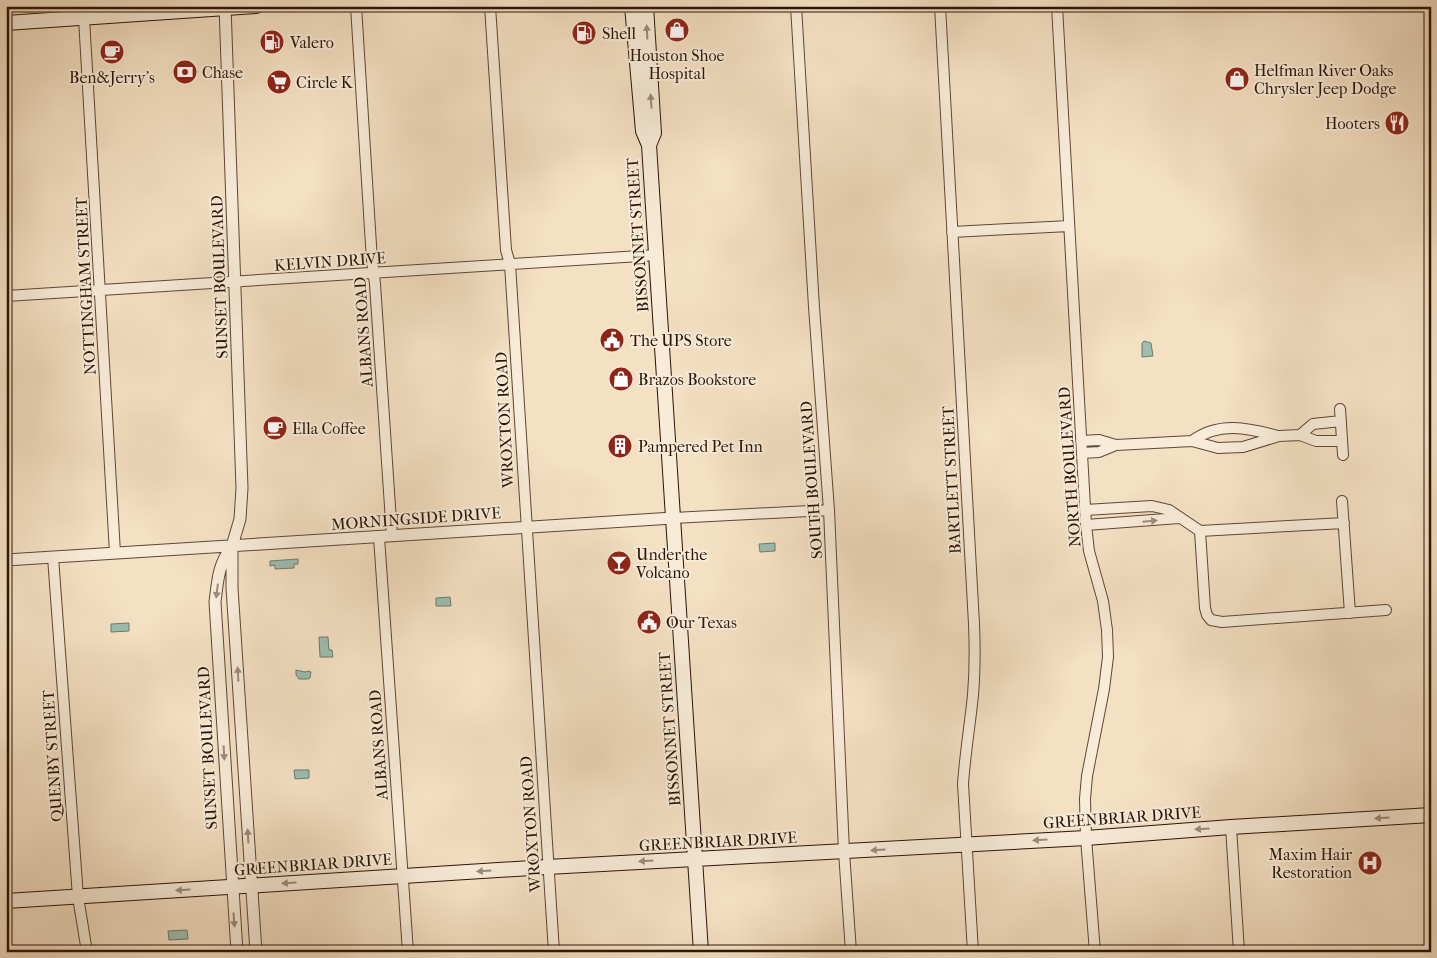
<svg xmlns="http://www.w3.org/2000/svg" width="1437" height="958" font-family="'IM FELL French Canon',serif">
	<rect width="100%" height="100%" fill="#f4e0c3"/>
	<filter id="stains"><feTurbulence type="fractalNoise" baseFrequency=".004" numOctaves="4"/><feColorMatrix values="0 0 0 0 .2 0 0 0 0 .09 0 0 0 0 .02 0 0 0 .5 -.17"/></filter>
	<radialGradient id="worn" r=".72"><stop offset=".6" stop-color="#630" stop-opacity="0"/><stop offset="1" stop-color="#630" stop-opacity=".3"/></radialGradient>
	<path fill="#9cbdb1" stroke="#6f796d" d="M 1144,341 L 1151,343 L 1153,356 L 1142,357 L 1142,343 Z
		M 775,543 L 775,551 L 760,552 L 759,544 Z
		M 298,559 L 298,564 L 294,564 L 294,568 L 275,569 L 275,565 L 270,566 L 270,561 Z
		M 450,597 L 451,606 L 436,606 L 436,598 Z
		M 129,623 L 129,631 L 111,632 L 111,624 Z
		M 319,637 L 328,637 L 329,650 L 332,650 L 333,657 L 320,657 Z
		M 296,670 L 305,672 L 309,671 L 311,672 L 310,678 L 308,679 L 299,679 L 296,675 Z
		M 294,770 L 309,770 L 309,778 L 295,779 Z
		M 187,930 L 188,939 L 169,940 L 168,931 Z"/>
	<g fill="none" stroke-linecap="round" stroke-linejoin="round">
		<defs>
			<path id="minor" d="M 97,6 L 97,17
				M 356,6 L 372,261 L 375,284 L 392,536
				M 490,6 L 506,250 L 510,264 L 554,952
				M 796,6 L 814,307 L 829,510 L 844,852 L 851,952
				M 940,6 L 974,624 C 975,648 975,671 973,695 C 970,725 965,754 963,784 L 973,952
				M 1057,6 L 1086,525 L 1089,551 L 1103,601 L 1107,630 L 1108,657 L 1104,689 L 1087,776 L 1085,799 L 1086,838 L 1095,952
				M 84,18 L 115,553
				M 952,232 L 1069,226
				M 6,296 L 656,255
				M 1340,409 L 1343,455
				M 1300,435 L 1313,424 L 1341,421
				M 1081,441 L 1099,440 L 1116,445 L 1192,441 L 1218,448 L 1243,447 L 1279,436 L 1300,435 L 1316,441 L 1342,441
				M 1192,441 C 1219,421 1248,428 1278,436
				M 1082,453 L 1099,452 L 1116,445
				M 1342,501 L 1350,613
				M 1085,510 L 1152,506 L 1169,510 L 1200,531 L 1344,523
				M 673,518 L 829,510
				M 1086,525 L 1179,518
				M 1200,531 L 1205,608 L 1207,615 L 1211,620 L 1222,622 L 1386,610
				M 379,537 L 408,952
				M 53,557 L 78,897 L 87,952
				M 1231,827 L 1239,952"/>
			<path id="tertiary" d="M 225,6 L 242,488 L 240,519 L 232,546 L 232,588 L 256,952
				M 232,546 C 218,566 218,578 215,602 L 237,952
				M 6,560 L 673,518"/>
			<path id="secondary" d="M 632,6 L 643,131 L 649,145 L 701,952
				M 646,6 L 654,133 L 649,145
				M 6,23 L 256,6
				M 6,901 L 547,867 L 1086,838 L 1231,827 L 1431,815"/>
		</defs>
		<use href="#minor" stroke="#5d4736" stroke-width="12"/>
		<use href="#tertiary" stroke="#5d4736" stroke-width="13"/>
		<use href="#secondary" stroke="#2b1407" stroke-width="16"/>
		<use href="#minor" stroke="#f8ebd8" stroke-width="10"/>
		<use href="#tertiary" stroke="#f8ebd8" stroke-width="11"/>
		<use href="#secondary" stroke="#f8ebd8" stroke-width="14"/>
	</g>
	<defs><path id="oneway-solid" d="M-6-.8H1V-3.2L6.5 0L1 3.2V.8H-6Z" transform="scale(1.25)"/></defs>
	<g fill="#9c8a7a">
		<use href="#oneway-solid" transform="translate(647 32) rotate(-93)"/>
		<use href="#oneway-solid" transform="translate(651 101) rotate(-94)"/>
		<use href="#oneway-solid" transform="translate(1150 521) rotate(-5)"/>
		<use href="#oneway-solid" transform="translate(217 591) rotate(97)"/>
		<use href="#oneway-solid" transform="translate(238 674) rotate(-93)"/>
		<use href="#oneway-solid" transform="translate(224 753) rotate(87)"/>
		<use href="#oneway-solid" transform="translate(1382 818) rotate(177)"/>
		<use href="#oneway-solid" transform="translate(1202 829) rotate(176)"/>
		<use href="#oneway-solid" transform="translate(248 836) rotate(-93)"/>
		<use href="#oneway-solid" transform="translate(1040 840) rotate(177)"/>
		<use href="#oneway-solid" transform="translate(878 850) rotate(176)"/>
		<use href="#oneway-solid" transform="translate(646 861) rotate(177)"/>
		<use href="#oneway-solid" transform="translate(484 871) rotate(176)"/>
		<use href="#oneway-solid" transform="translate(289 883) rotate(177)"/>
		<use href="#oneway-solid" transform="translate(183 890) rotate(177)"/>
		<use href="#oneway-solid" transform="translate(234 920) rotate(86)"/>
	</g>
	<defs>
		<symbol id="shop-disc" viewBox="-11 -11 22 22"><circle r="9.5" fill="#8f2418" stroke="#f8ebd8"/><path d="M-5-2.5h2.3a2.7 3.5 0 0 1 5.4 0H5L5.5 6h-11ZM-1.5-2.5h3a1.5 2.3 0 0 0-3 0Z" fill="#fff"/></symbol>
		<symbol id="fuel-disc" viewBox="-11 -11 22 22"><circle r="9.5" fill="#8f2418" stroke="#f8ebd8"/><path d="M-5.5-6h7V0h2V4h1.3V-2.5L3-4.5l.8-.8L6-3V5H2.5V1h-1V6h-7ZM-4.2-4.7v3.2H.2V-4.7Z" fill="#fff"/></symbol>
		<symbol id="cafe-disc" viewBox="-11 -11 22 22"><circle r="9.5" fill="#8f2418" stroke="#f8ebd8"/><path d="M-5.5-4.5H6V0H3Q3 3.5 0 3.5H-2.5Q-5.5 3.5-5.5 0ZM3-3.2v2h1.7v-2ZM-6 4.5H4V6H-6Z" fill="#fff"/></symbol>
		<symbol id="bank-disc" viewBox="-11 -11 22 22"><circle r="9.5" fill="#8f2418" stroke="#f8ebd8"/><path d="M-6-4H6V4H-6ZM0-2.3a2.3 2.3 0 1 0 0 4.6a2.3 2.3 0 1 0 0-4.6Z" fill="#fff"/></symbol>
		<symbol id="supermarket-disc" viewBox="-11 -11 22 22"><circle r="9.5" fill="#8f2418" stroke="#f8ebd8"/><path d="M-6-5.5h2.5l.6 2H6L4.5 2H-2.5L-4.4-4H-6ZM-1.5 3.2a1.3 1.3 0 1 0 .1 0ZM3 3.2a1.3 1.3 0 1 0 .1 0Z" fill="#fff"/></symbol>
		<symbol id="restaurant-disc" viewBox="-11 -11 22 22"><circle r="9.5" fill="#8f2418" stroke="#f8ebd8"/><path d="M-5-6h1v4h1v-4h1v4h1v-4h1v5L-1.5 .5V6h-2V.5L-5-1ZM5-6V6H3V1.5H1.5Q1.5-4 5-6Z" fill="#fff"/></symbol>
		<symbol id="civic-disc" viewBox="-11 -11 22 22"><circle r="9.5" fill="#8f2418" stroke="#f8ebd8"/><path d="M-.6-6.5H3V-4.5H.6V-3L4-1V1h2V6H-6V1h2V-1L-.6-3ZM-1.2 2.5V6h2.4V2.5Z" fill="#fff"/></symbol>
		<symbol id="building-disc" viewBox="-11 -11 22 22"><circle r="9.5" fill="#8f2418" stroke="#f8ebd8"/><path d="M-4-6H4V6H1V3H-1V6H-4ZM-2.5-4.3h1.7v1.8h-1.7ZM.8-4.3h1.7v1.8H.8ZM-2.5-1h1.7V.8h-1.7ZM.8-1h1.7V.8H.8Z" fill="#fff"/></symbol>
		<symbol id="bar-disc" viewBox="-11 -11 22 22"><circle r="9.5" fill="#8f2418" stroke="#f8ebd8"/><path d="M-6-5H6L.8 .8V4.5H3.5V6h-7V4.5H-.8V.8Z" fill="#fff"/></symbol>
		<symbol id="hospital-disc" viewBox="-11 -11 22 22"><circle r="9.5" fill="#8f2418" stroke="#f8ebd8"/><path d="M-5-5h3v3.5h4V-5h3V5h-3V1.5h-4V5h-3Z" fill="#fff"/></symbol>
	</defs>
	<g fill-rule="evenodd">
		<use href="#shop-disc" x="663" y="16" width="28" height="28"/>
		<use href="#fuel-disc" x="570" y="19" width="28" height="28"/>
		<use href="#fuel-disc" x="258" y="28" width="28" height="28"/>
		<use href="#cafe-disc" x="98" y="38" width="28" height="28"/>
		<use href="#bank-disc" x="171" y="58" width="28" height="28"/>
		<use href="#shop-disc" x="1223" y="65" width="28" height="28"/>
		<use href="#supermarket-disc" x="265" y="68" width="28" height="28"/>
		<use href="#restaurant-disc" x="1383" y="109" width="28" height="28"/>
		<use href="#civic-disc" x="598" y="326" width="28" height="28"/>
		<use href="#shop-disc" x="607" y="365" width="28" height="28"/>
		<use href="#cafe-disc" x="261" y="414" width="28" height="28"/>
		<use href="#building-disc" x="606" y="432" width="28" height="28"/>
		<use href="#bar-disc" x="605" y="549" width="28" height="28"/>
		<use href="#civic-disc" x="635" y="608" width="28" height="28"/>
		<use href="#hospital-disc" x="1356" y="849" width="28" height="28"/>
	</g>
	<g text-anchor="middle" stroke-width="4" stroke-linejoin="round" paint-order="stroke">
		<g font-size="16" fill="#2b1407" stroke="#f8ebd8" text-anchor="start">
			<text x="602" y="39">Shell</text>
			<text x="290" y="48">Valero</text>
			<text x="677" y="61" text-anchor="middle">Houston Shoe<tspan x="677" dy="18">Hospital</tspan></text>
			<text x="1254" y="76">Helfman River Oaks<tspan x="1254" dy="18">Chrysler Jeep Dodge</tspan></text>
			<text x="202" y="78">Chase</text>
			<text x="112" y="83" text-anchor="middle">Ben&amp;Jerry’s</text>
			<text x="296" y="88">Circle K</text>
			<text x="1380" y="129" text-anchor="end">Hooters</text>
			<text x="630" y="346">The UPS Store</text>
			<text x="638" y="385">Brazos Bookstore</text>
			<text x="292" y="434">Ella Coffee</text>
			<text x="638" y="452">Pampered Pet Inn</text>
			<text x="636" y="560">Under the<tspan x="636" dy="18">Volcano</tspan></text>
			<text x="666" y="628">Our Texas</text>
			<text x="1352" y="860" text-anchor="end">Maxim Hair<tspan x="1352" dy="18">Restoration</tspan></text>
		</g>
		<g font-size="16" fill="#2b1407" stroke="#f8ebd8">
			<text transform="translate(637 235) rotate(-94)" y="6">BISSONNET STREET</text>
			<text transform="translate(330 261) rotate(-4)" y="6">KELVIN DRIVE</text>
			<text transform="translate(219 277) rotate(-92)" y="6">SUNSET BOULEVARD</text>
			<text transform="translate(85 286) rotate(-93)" y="6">NOTTINGHAM STREET</text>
			<text transform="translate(363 332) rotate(-94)" y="6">ALBANS ROAD</text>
			<text transform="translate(504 420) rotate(-93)" y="6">WROXTON ROAD</text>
			<text transform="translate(1069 467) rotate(-94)" y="6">NORTH BOULEVARD</text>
			<text transform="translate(811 480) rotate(-94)" y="6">SOUTH BOULEVARD</text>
			<text transform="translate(951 480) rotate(-93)" y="6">BARTLETT STREET</text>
			<text transform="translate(416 518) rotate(-4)" y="6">MORNINGSIDE DRIVE</text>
			<text transform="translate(669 729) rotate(-94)" y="6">BISSONNET STREET</text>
			<text transform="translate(378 745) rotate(-94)" y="6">ALBANS ROAD</text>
			<text transform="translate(207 748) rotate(-93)" y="6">SUNSET BOULEVARD</text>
			<text transform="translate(52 756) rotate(-94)" y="6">QUENBY STREET</text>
			<text transform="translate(1122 817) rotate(-4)" y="6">GREENBRIAR DRIVE</text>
			<text transform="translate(530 824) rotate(-94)" y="6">WROXTON ROAD</text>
			<text transform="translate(718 841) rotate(-3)" y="6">GREENBRIAR DRIVE</text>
			<text transform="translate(313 864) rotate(-4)" y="6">GREENBRIAR DRIVE</text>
		</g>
	</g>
	<rect width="1437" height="958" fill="none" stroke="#f4e0c3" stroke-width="25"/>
	<rect x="8" y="8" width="1422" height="943" fill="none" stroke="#2b1407" stroke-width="2.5"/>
	<rect x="12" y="12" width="1412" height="933" fill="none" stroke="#2b1407"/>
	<rect width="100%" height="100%" filter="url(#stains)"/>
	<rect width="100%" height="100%" fill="url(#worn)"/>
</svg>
